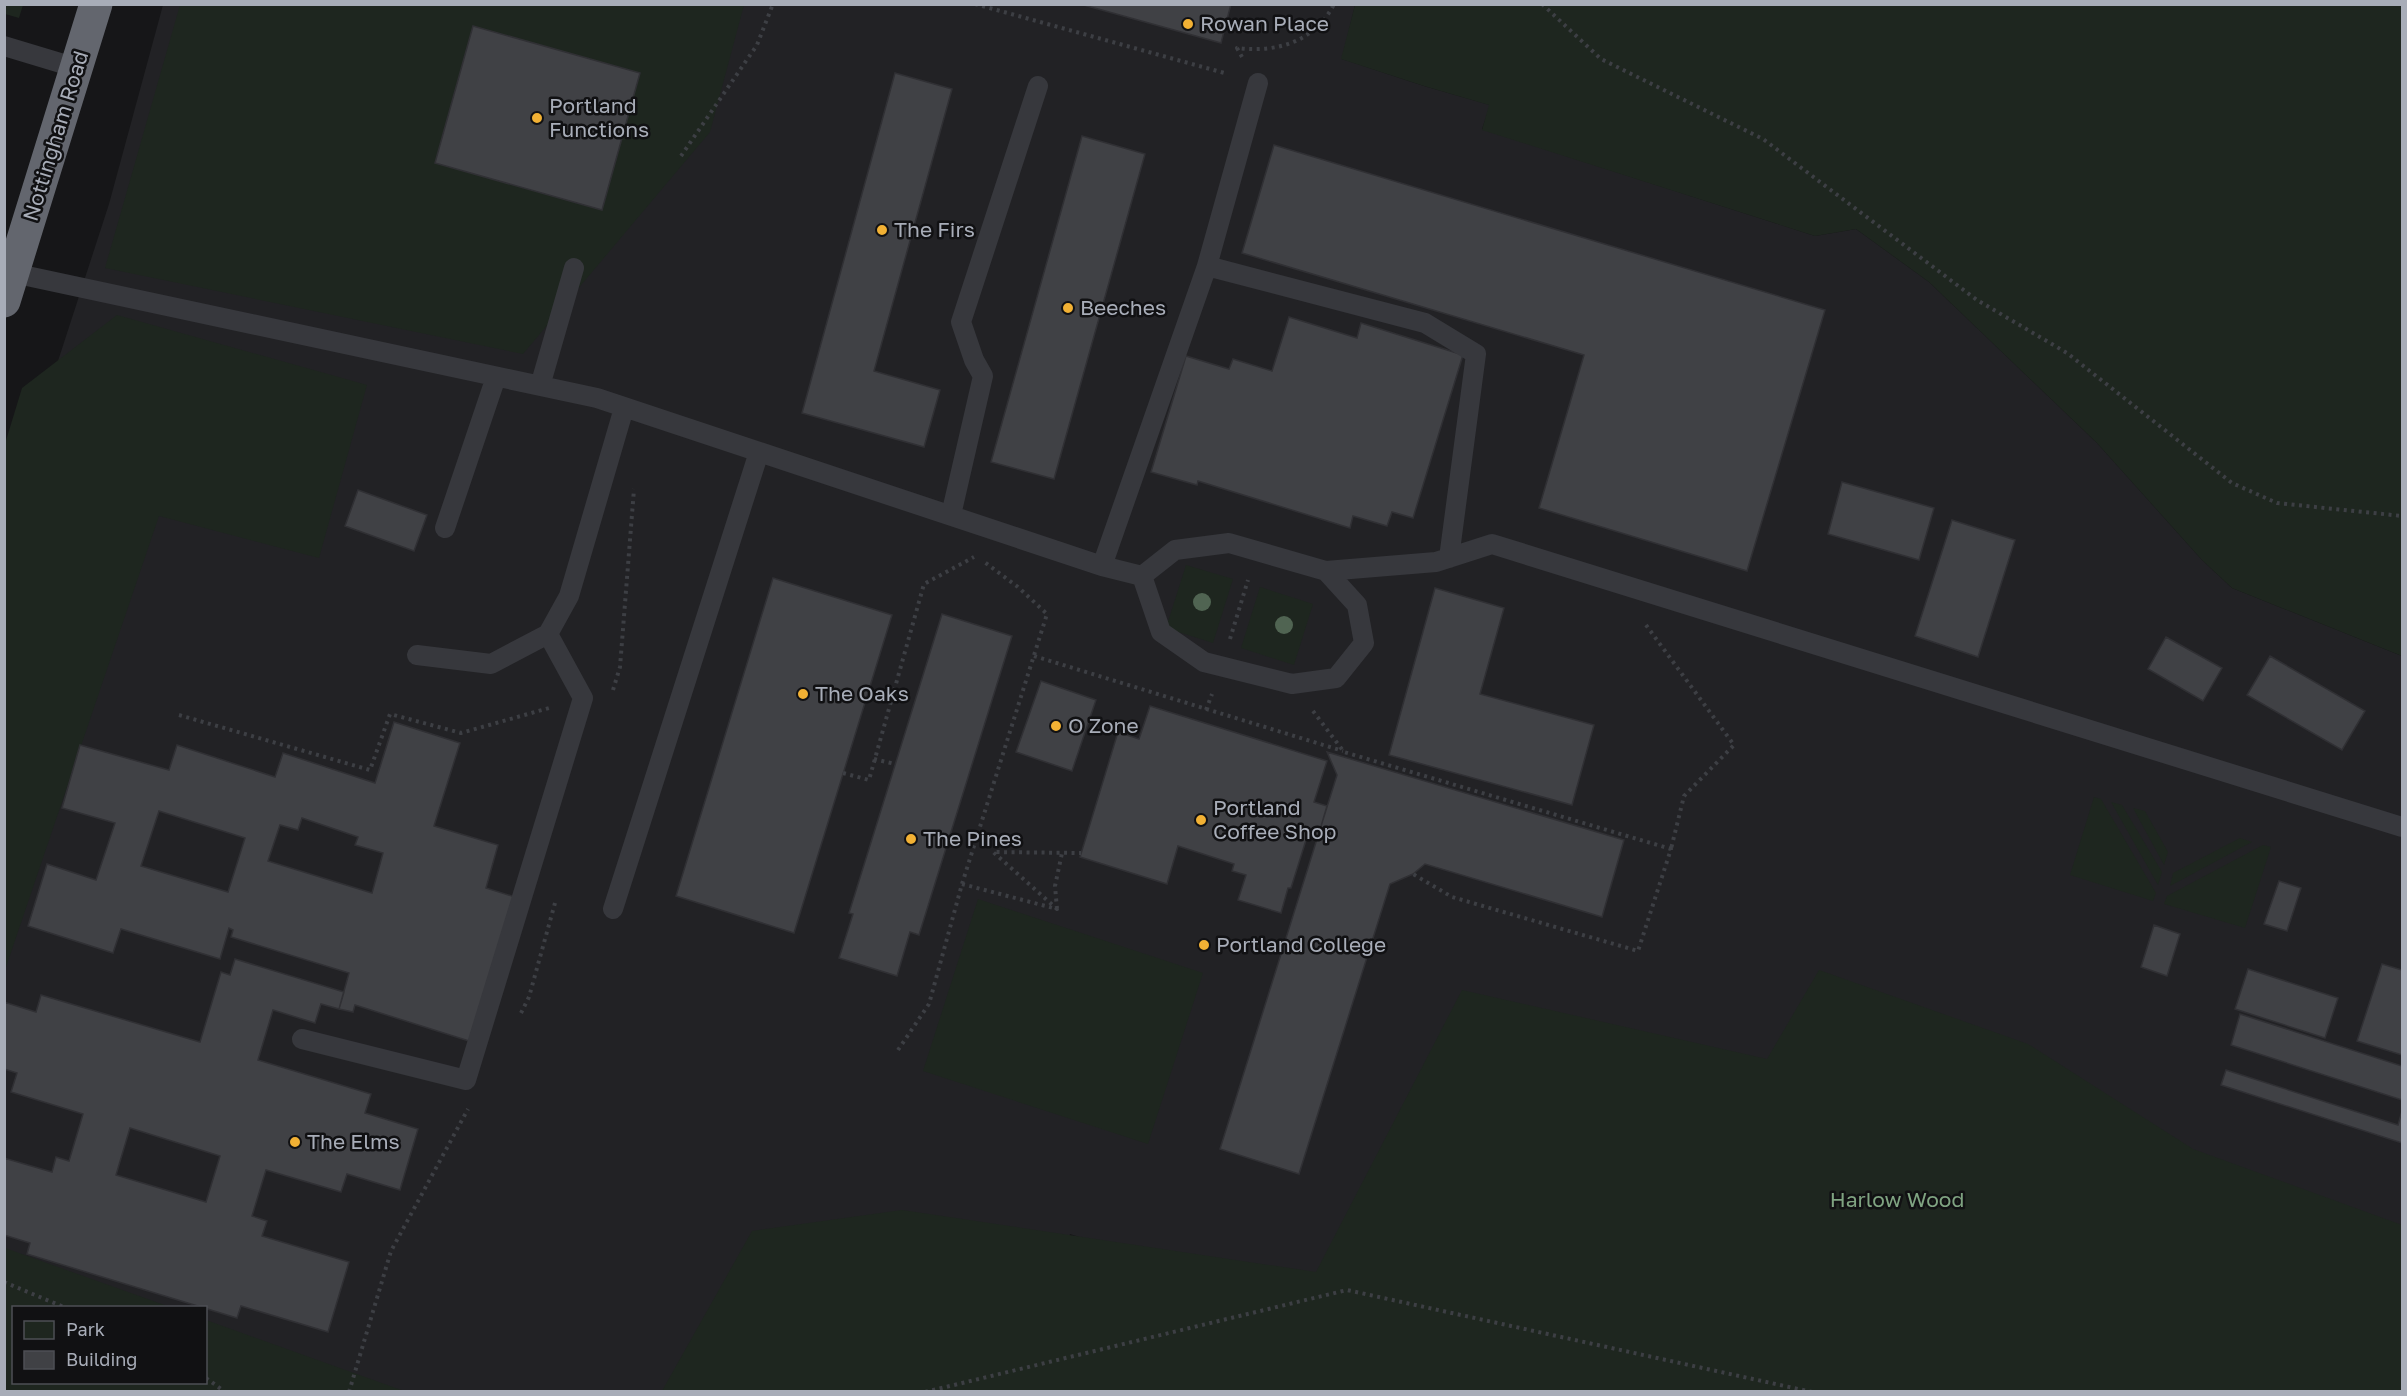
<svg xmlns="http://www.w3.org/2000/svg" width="2407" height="1396" font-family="'Golos Text',sans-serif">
	<rect width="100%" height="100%" fill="#161618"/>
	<path fill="#222225" d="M 163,5 L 1355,5 L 1342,59 L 1424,86 L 1490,105 L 1482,129 L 1815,236 L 1856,229 L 1929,282 L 2097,443 L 2202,560 L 2232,588 L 2402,656 L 2402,1391 L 1560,1391 L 1070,1234 L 1051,1296 L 1046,1391 L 114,1392 L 206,1382 L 206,1308 L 14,1308 L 5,1340 L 5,524 L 109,204 Z"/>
	<path fill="#1e261f" d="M 4,5 L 23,5 L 19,18 L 5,14 Z
		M 180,5 L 744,5 L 710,132 L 523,354 L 105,268 Z
		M 1355,5 L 2402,5 L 2402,656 L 2232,588 L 2202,560 L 2097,443 L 1929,282 L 1856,229 L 1815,236 L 1482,130 L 1489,105 L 1424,86 L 1341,59 Z
		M 117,315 L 367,385 L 319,558 L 159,516 L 5,970 L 4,447 L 22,388 Z
		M 1186,565 L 1233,579 L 1213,643 L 1166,628 Z
		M 1260,587 L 1313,604 L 1294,665 L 1241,648 Z
		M 2094,797 L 2101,799 L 2156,893 L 2153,901 L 2070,875 Z
		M 2111,802 L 2122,805 L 2162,872 L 2158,885 Z
		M 2133,808 L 2145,811 L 2168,852 L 2164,865 Z
		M 2240,838 L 2252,842 L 2170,886 L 2173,873 Z
		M 2263,845 L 2271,847 L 2245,928 L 2164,904 L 2167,896 Z
		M 978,899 L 1203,973 L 1148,1144 L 923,1071 Z
		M 1819,970 L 2028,1044 L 2193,1149 L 2402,1225 L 2402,1391 L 662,1391 L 752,1231 L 902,1210 L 1316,1272 L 1462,990 L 1767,1059 Z
		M 5,1248 L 170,1307 L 14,1308 L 14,1382 L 206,1382 L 206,1320 L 404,1391 L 5,1391 Z"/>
	<path fill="#404145" stroke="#303034" stroke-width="1.5" fill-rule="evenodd" d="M 1080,4 L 1231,4 L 1221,43 Z
		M 473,26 L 640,73 L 602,210 L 435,163 Z
		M 895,73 L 952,89 L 874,371 L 940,390 L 924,447 L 802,413 Z
		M 1082,136 L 1145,154 L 1054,479 L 991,462 Z
		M 1274,145 L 1825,310 L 1747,571 L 1539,508 L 1584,355 L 1242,253 Z
		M 1289,317 L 1357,338 L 1361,323 L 1463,355 L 1413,518 L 1392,512 L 1387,526 L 1353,516 L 1350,528 L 1198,481 L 1197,485 L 1151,472 L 1186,356 L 1229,369 L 1233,359 L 1272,371 Z
		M 1842,482 L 1934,508 L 1919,560 L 1828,534 Z
		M 358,490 L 427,515 L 414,551 L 345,526 Z
		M 1952,520 L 2015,540 L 1978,657 L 1915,636 Z
		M 773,578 L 892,615 L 794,933 L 676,896 Z
		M 1435,588 L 1504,608 L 1480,694 L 1594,725 L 1572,805 L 1389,755 Z
		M 942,614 L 1012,636 L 919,935 L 910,932 L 897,976 L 839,958 L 853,914 L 849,913 Z
		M 2166,637 L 2222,668 L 2203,701 L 2148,669 Z
		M 2270,656 L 2365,711 L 2342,750 L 2247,695 Z
		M 1041,681 L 1096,700 L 1072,771 L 1016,752 Z
		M 1150,706 L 1327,761 L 1314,802 L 1327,806 L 1317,840 L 1307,837 L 1291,888 L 1288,888 L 1281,913 L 1238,900 L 1246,875 L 1232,871 L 1234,864 L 1178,846 L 1167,884 L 1080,857 L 1118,732 L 1139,739 Z
		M 394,722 L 460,743 L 434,826 L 498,845 L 486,888 L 515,897 L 469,1041 L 355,1005 L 353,1012 L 339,1009 L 349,973 L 231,937 L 233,930 L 229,928 L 220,959 L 121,929 L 113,953 L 28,926 L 47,864 L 96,880 L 115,823 L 62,808 L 80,745 L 169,770 L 177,745 L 275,777 L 283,753 L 375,783 ZM 159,811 L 245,838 L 228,892 L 141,866 ZM 302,818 L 358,837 L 355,845 L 383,853 L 372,893 L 268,861 L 280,825 L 298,830 Z
		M 1327,752 L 1624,840 L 1602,917 L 1425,864 L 1413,874 L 1390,884 L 1299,1174 L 1220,1149 L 1337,775 Z
		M 2279,881 L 2301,888 L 2287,931 L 2264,924 Z
		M 2154,925 L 2180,934 L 2167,976 L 2141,967 Z
		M 235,959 L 344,992 L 339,1009 L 321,1004 L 315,1023 L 273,1010 L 258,1060 L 371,1094 L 365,1113 L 418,1129 L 400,1190 L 347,1174 L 341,1192 L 266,1170 L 252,1216 L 267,1221 L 262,1236 L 349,1262 L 328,1332 L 241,1306 L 237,1318 L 27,1254 L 30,1243 L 4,1235 L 4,1158 L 52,1172 L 56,1157 L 69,1161 L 83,1114 L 11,1092 L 17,1073 L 4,1069 L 4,1002 L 36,1012 L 41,995 L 200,1042 L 221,972 L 230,975 ZM 130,1128 L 220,1156 L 206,1202 L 116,1175 Z
		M 2382,964 L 2402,970 L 2402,1055 L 2357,1041 Z
		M 2248,969 L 2338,998 L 2325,1038 L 2235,1009 Z
		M 2240,1014 L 2402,1066 L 2402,1100 L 2231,1045 Z
		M 2226,1070 L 2398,1125 L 2402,1111 L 2402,1143 L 2221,1085 Z"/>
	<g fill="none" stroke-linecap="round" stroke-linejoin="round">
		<path stroke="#3d3f44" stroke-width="4" stroke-dasharray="3 4.5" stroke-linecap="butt" d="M 975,4 L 1228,74
			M 1542,4 L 1601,59 L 1763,139 L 1977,300 L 2067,353 L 2232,483 L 2277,503 L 2402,516
			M 1242,57 L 1237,48 C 1276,53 1315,42 1334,4
			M 681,156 L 757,45 L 773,4
			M 1646,625 L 1734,745 L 1684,796 L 1671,849
			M 1230,639 L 1248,580
			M 1034,656 L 1343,751
			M 613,690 L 620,667 L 634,489
			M 1206,710 L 1212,694
			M 1313,711 L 1344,752 L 1671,849 L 1638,951 L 1452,897 L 1413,874
			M 179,715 L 370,770 L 390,714 L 461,733 L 549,708
			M 874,759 L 895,764
			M 843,773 L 869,780 L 924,584 L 974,557
			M 962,884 L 1057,909 L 993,852 L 1081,853
			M 1057,909 L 1055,886 L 1062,853
			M 521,1013 L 529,997 L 555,903
			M 898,1050 L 929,1004 L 962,884 L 1047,614 L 1018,587 L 983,561
			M 4,1282 L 66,1308
			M 206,1378 L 225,1392
			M 349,1392 L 391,1251 L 468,1109
			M 925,1392 L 1347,1290 L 1812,1392"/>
		<path stroke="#37383d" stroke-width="20" d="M 4,46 L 77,68
			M 1207,266 L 1258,83
			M 13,273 L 597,398 L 1102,566 L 1142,576
			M 540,386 L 574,268
			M 951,515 L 983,376 L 974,360 L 961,322 L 1038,86
			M 445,528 L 496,377
			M 1229,543 L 1326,571 L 1357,605 L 1364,643 L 1336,678 L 1292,684 L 1204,662 L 1161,632 L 1142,576 L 1175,550 Z
			M 1102,566 L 1207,266 L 1425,323 L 1476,354 L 1449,558
			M 1326,571 L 1436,562 L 1492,544 L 2402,827
			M 417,655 L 491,664 L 548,634 L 569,596 L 624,408
			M 613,909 L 759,452
			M 302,1039 L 466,1080 L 583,698 L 548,634"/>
		<path stroke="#63666e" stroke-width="33" d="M 4,301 L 96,4"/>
	</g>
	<g fill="#506452">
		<circle cx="1202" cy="602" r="9"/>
		<circle cx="1284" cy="625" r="9"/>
	</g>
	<g fill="#f2b134" stroke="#111113" stroke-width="2">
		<circle cx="1188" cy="24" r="6"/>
		<circle cx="537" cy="118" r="6"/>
		<circle cx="882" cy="230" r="6"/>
		<circle cx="1068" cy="308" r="6"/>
		<circle cx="803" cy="694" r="6"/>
		<circle cx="1056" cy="726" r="6"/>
		<circle cx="1201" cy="820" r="6"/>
		<circle cx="911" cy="839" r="6"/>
		<circle cx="1204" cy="945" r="6"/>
		<circle cx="295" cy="1142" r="6"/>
	</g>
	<g text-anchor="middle" stroke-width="5" stroke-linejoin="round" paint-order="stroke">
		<g font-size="21" fill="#a8adb8" stroke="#111113" text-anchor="start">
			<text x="1200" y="31">Rowan Place</text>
			<text x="549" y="113">Portland<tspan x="549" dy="24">Functions</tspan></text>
			<text x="894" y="237">The Firs</text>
			<text x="1080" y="315">Beeches</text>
			<text x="815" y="701">The Oaks</text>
			<text x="1068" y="733">O Zone</text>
			<text x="1213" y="815">Portland<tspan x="1213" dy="24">Coffee Shop</tspan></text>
			<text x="923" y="846">The Pines</text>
			<text x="1216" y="952">Portland College</text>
			<text x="307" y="1149">The Elms</text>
		</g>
		<g font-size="21" fill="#a8adb8" stroke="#111113">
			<text transform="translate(56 136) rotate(-73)" y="7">Nottingham Road</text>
		</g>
		<g font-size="21" fill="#7fa381" stroke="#111113">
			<text x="1897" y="1207">Harlow Wood</text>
		</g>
	</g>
	<rect width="2407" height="1396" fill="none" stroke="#a8adb8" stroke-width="12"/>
	<rect x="12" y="1306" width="195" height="78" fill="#111113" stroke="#4d4f55" stroke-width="1.5"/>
	<rect x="24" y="1321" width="30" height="18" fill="#1e261f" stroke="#4d4f55" stroke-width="1.5"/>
	<text x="66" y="1336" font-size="18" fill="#a8adb8">Park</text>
	<rect x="24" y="1351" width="30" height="18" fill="#404145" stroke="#4d4f55" stroke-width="1.5"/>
	<text x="66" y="1366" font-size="18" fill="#a8adb8">Building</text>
</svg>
